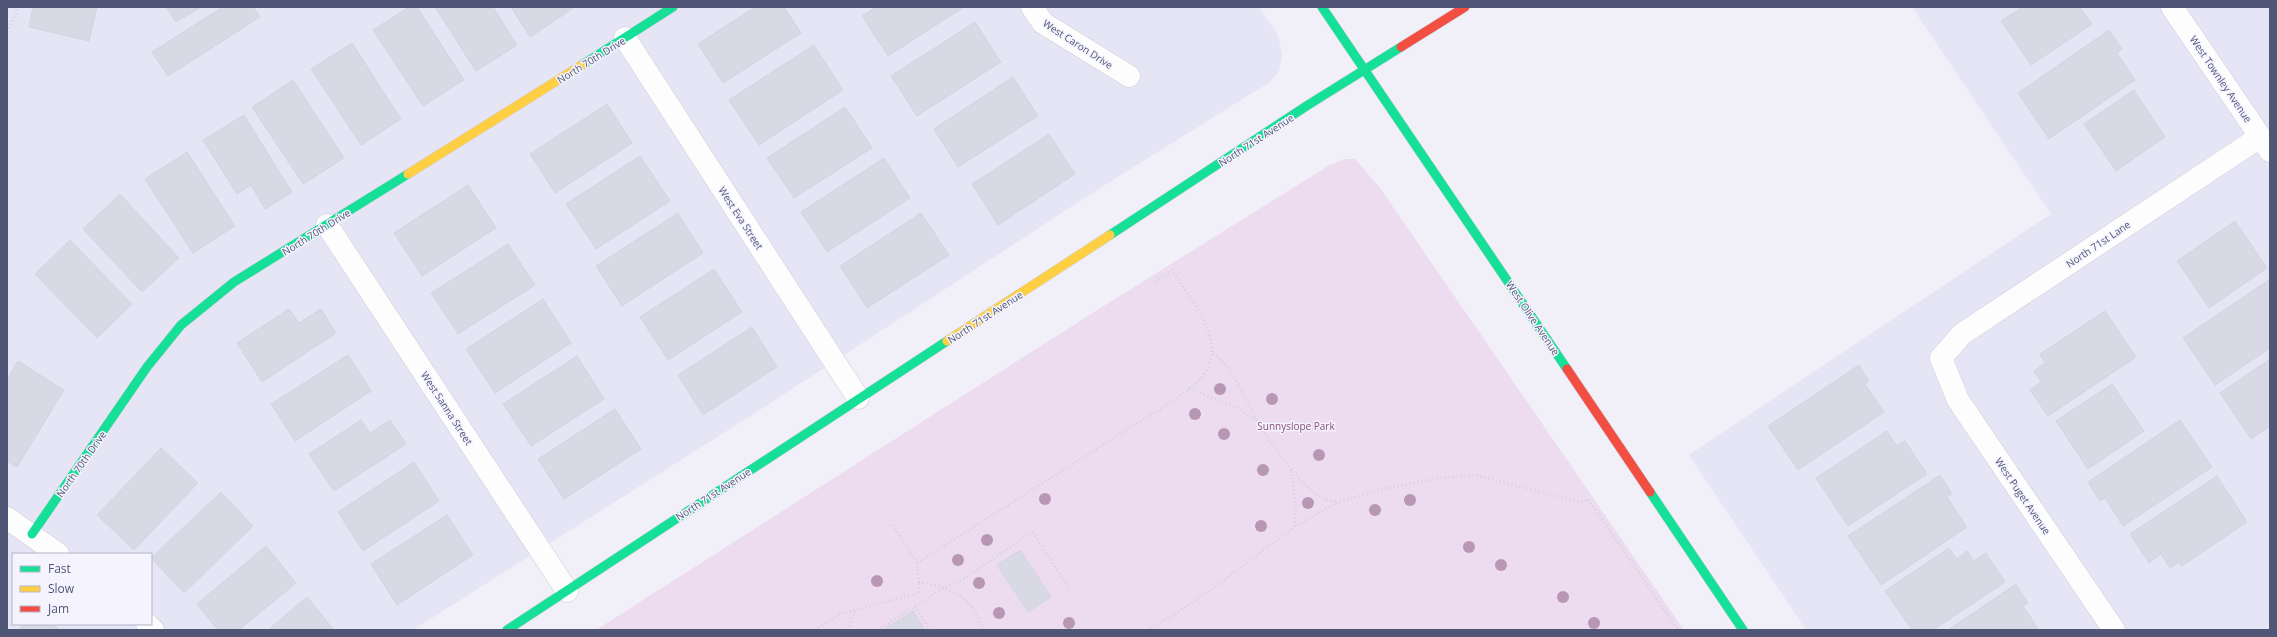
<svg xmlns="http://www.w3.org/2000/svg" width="2277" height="637" font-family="'Open Sans',sans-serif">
	<rect width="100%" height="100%" fill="#f1f0f8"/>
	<path fill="#e6e5f5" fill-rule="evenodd" d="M 7,7 L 1259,7 L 1278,35 L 1282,55 L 1279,71 L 1270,82 L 1100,188 L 766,406 L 413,630 L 7,630 ZM 13,554 L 151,554 L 151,624 L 13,624 Z
		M 1912,7 L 2270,7 L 2270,630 L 1806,630 L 1689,455 L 2051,214 Z"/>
	<path fill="#eddcef" d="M 1345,159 L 1355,159 L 1380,188 L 1684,630 L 596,630 L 1083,319 L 1328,166 Z"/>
	<path fill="#d8d9e5" stroke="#d3d4e1" d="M 33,7 L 97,7 L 89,41 L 29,27 Z
		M 166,7 L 201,7 L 176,22 Z
		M 223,7 L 253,7 L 260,17 L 168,76 L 152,52 Z
		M 409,7 L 417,7 L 464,80 L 423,106 L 373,30 Z
		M 435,7 L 493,7 L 517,45 L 476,71 Z
		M 511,7 L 571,7 L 572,9 L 530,37 Z
		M 755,7 L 784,7 L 801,33 L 723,83 L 698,44 Z
		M 876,7 L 964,7 L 888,56 L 862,16 Z
		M 2022,7 L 2080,7 L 2092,24 L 2031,65 L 2001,21 Z
		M 975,22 L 1001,62 L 917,116 L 891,76 Z
		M 2109,30 L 2122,49 L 2117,53 L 2135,80 L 2049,139 L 2018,93 Z
		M 352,43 L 401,119 L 361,145 L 311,69 Z
		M 814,45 L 843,90 L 759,145 L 729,100 Z
		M 1013,77 L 1038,116 L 958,167 L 934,129 Z
		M 293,80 L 344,158 L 303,184 L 252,107 Z
		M 2134,90 L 2165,137 L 2116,171 L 2084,124 Z
		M 607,104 L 632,143 L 555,193 L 530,154 Z
		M 845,107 L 872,148 L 794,198 L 767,158 Z
		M 244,115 L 292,192 L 265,209 L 251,185 L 237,194 L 203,140 Z
		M 1049,134 L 1075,174 L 998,225 L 972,184 Z
		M 187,152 L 235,226 L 193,253 L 145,179 Z
		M 640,156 L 670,201 L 596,249 L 566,204 Z
		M 884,158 L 910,198 L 827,252 L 801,212 Z
		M 468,185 L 496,228 L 422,276 L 394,233 Z
		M 120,194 L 179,258 L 142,292 L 83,229 Z
		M 678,213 L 703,253 L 622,306 L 596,266 Z
		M 921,213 L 949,255 L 867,308 L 840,266 Z
		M 2235,221 L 2267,268 L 2209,308 L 2177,261 Z
		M 70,240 L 132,304 L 97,338 L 35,274 Z
		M 508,244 L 535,285 L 458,334 L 431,293 Z
		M 714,269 L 742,312 L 668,360 L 640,317 Z
		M 2270,279 L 2270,348 L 2215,385 L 2183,338 Z
		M 543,299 L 571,343 L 495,393 L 466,349 Z
		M 289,309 L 299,323 L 321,309 L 336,333 L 262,382 L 237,343 Z
		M 2105,311 L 2136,357 L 2048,416 L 2030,390 L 2041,382 L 2034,371 L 2045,363 L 2040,354 Z
		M 752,327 L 777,367 L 703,415 L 678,375 Z
		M 348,355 L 371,391 L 295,441 L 271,404 Z
		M 577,356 L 604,399 L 531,446 L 503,404 Z
		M 2270,359 L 2270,426 L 2251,439 L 2220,393 Z
		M 18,361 L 64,390 L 17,467 L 7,461 L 7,379 Z
		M 1859,365 L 1869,381 L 1865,384 L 1884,412 L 1798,470 L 1768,426 Z
		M 2112,384 L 2144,431 L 2088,469 L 2056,421 Z
		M 615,409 L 641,449 L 564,499 L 538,459 Z
		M 361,420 L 370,433 L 390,420 L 406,444 L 334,491 L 309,454 Z
		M 2180,420 L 2212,467 L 2123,526 L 2105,498 L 2100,501 L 2088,482 Z
		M 1887,431 L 1897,446 L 1905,441 L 1927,474 L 1848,526 L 1816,478 Z
		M 161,448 L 198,483 L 134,550 L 97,515 Z
		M 414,462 L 439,501 L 363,551 L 338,512 Z
		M 1940,475 L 1952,494 L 1947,497 L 1967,527 L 1881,585 L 1848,536 Z
		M 2217,476 L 2247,522 L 2182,566 L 2179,562 L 2170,568 L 2161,554 L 2149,563 L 2130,534 Z
		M 221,492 L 253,526 L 184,593 L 151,558 Z
		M 447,515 L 473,555 L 397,605 L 371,564 Z
		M 266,546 L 296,583 L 239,630 L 218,630 L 197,604 Z
		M 1949,548 L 1957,559 L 1967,551 L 1974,561 L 1986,553 L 2005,582 L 1933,630 L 1912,630 L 1885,591 Z
		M 1020,550 L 1051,597 L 1028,612 L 997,565 Z
		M 2016,584 L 2028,603 L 2023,606 L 2039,630 L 1948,630 Z
		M 307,597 L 334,630 L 268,630 Z
		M 913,611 L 925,630 L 883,630 Z
		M 24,624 L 53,624 L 60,630 L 19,630 Z"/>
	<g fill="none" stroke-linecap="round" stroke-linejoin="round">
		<defs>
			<path id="street" d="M 1032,7 L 1043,23 L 1129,76
				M 2172,7 L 2270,151
				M 625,38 L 858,398
				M 327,225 L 567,591
				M 7,518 L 58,554
				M 147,624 L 153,630
				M 2114,630 L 1958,400 L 1941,358 L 1962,334 L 2260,137"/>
			<path id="fast" d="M 1322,7 L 1567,369
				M 582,65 L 673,7
				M 1110,235 L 1308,105 L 1401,47
				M 1650,492 L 1743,630
				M 32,534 L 147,367 L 181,325 L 234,282 L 408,174
				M 507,630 L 947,341"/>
			<path id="slow" d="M 408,174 L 582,65
				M 947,341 L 1110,235"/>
			<path id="jam" d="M 1401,47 L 1465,7
				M 1567,369 L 1650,492"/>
		</defs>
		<use href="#street" stroke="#ccccd7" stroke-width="23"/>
		<use href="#fast" stroke="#ceced8" stroke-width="10"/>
		<use href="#slow" stroke="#ceced8" stroke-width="10"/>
		<use href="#jam" stroke="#ceced8" stroke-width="10"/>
		<path stroke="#d0d1da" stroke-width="2.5" stroke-dasharray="1 3" stroke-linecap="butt" d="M 7,32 L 19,7
			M 1213,353 C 1235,370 1244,398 1258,422 C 1269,441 1303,490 1323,498 C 1327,500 1333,501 1338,502
			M 1189,388 L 1239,409 L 1257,421
			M 1291,470 L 1296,508 L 1294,527
			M 893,525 L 917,563 L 919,582 C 951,588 973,596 983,630
			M 917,563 L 1177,398 C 1186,391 1198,384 1204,374 C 1228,340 1190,299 1172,270 L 1152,283
			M 915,606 L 930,630
			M 815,630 L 840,614 L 919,593 L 919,582
			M 847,630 L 855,610
			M 878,630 L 945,587 L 960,581 L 1033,532 L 1069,589
			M 1147,630 L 1174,615 L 1212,589 L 1294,527 L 1338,502 L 1383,489 L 1439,478 L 1476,475 L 1568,499 L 1583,502 L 1588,499 L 1678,630"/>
		<use href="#street" stroke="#fdfdfe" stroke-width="22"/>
		<use href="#fast" stroke="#16e098" stroke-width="9"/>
		<use href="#slow" stroke="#ffcf43" stroke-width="9"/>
		<use href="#jam" stroke="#f24e42" stroke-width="9"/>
	</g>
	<g fill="#b797b4">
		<circle cx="1220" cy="389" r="6"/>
		<circle cx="1272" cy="399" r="6"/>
		<circle cx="1195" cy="414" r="6"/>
		<circle cx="1224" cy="434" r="6"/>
		<circle cx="1319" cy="455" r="6"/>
		<circle cx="1263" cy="470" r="6"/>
		<circle cx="1045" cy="499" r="6"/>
		<circle cx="1410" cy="500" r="6"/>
		<circle cx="1308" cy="503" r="6"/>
		<circle cx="1375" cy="510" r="6"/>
		<circle cx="1261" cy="526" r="6"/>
		<circle cx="987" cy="540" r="6"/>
		<circle cx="1469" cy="547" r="6"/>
		<circle cx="958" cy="560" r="6"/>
		<circle cx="1501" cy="565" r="6"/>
		<circle cx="877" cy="581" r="6"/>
		<circle cx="979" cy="583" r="6"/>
		<circle cx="1563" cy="597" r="6"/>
		<circle cx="999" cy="613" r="6"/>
		<circle cx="1069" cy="623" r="6"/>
		<circle cx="1594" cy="623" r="6"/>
	</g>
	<g text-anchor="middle" stroke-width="3" stroke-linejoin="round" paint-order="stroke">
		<g font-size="10" fill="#505776" stroke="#f4f3fe">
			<text transform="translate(1078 44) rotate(33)" y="4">West Caron Drive</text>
			<text transform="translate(591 60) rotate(-32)" y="4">North 70th Drive</text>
			<text transform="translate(2221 79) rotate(56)" y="4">West Townley Avenue</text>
			<text transform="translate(1256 140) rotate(-33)" y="4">North 71st Avenue</text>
			<text transform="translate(741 218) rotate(57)" y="4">West Eva Street</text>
			<text transform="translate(316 232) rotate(-32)" y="4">North 70th Drive</text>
			<text transform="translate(2098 244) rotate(-34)" y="4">North 71st Lane</text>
			<text transform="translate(985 317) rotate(-33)" y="4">North 71st Avenue</text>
			<text transform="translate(1533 318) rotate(56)" y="4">West Olive Avenue</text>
			<text transform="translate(447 408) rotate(57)" y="4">West Sanna Street</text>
			<text transform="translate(81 464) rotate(-55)" y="4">North 70th Drive</text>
			<text transform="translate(713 494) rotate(-33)" y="4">North 71st Avenue</text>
			<text transform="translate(2023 496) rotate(56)" y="4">West Puget Avenue</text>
		</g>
		<g font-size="10" fill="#874e7d" stroke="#f4f3fe">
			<text x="1296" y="430">Sunnyslope Park</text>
		</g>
	</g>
	<rect width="2277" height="637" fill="none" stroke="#505776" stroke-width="16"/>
	<rect x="12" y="553" width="140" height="72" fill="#f4f3fe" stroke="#b2b5c8"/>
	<rect x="20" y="566" width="20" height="6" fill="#16e098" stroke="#b2b5c8"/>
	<text x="48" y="573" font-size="12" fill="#505776">Fast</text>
	<rect x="20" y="586" width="20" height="6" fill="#ffcf43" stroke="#b2b5c8"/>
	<text x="48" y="593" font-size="12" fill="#505776">Slow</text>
	<rect x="20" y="606" width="20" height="6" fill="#f24e42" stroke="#b2b5c8"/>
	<text x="48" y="613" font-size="12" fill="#505776">Jam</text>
</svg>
